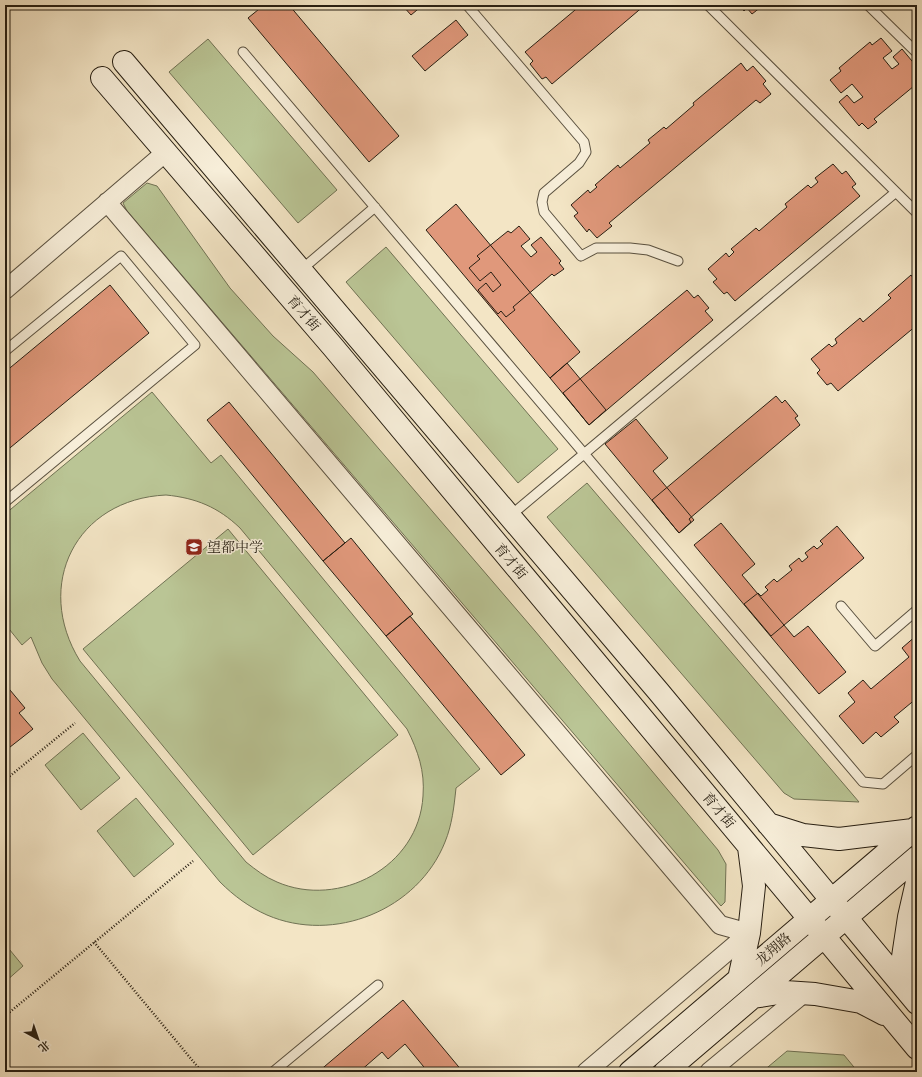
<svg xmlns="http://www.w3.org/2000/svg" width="922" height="1077" font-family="'Sorts Mill Goudy','Noto Serif SC',serif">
	<rect width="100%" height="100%" fill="#f3e5c5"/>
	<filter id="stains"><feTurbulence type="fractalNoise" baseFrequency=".005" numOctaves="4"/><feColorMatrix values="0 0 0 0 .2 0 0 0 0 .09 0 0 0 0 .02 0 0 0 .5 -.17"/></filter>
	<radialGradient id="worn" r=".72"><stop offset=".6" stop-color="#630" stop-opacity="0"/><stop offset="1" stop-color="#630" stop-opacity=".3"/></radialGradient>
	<path fill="#bac595" stroke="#707254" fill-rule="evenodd" d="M 208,39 L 337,190 L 298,223 L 169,72 Z
		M 147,183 L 157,186 L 230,288 L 273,336 L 313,372 L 535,631 L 718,850 L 726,864 L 725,902 L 721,906 L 127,211 L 123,203 Z
		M 386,247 L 558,449 L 518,483 L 346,282 Z
		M 152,392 L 211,463 L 221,455 L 480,769 L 456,788 C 454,807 452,825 445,842 C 418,910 334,944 267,915 C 249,907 234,896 220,882 L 52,679 L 42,663 L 31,637 L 22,645 L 5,624 L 5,514 ZM 166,495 C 196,498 218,507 240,528 L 407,729 C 418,751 425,771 423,796 C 419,867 339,909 277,882 C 265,877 256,870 246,862 L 80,661 C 33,585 76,499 166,495 Z
		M 587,483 L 859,802 L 794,799 L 784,793 L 547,517 Z
		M 228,529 L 398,735 L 253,855 L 83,649 Z
		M 83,733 L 120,778 L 81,810 L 45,765 Z
		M 136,798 L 174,844 L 134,877 L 97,831 Z
		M 5,944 L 23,966 L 5,982 Z
		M 787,1051 L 844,1055 L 858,1072 L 762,1072 Z"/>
	<path fill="#e0987b" stroke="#261e12" d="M 264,5 L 289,5 L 399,136 L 369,162 L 248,18 Z
		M 397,5 L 423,5 L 411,15 L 403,6 L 400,9 Z
		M 581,5 L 645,5 L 552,84 L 546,77 L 542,79 L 530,64 L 533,61 L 525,52 Z
		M 739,5 L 760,5 L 761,7 L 752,14 L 747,8 L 744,11 Z
		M 456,20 L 468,35 L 425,71 L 412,56 Z
		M 881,38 L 892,51 L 883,58 L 892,69 L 899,64 L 893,57 L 902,49 L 917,67 L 917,87 L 914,86 L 874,119 L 877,122 L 868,129 L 862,123 L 859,126 L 839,102 L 847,95 L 854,103 L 863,97 L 852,84 L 841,93 L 830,80 L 841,71 L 839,68 L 870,42 L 872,45 Z
		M 741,63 L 747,71 L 753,66 L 766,81 L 763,84 L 771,94 L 760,103 L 756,100 L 609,223 L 612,226 L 597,238 L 589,229 L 587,232 L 574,216 L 578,213 L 571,205 L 588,190 L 590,193 L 597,187 L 595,185 L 618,165 L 620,168 L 650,143 L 648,140 L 664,127 L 666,129 L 694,105 L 693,103 Z
		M 833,164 L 842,174 L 846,171 L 856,184 L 852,187 L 860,196 L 735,301 L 727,292 L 724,294 L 713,282 L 717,279 L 708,269 L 726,253 L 729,257 L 734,252 L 731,249 L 756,228 L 759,231 L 787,207 L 785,204 L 808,185 L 811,188 L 818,182 L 815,178 Z
		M 456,204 L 580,352 L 550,378 L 426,230 Z
		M 519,226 L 530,239 L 521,246 L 531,257 L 537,252 L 531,245 L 541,237 L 561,261 L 559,263 L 564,269 L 554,276 L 552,274 L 513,307 L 515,310 L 506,317 L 501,311 L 498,314 L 478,290 L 486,283 L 493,292 L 501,285 L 491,272 L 480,281 L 469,268 L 480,259 L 477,256 L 508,231 L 511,233 Z
		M 911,275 L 914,279 L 917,276 L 917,325 L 838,391 L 831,383 L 827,385 L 817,373 L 820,370 L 811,359 L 829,344 L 832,347 L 837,343 L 835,339 L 860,318 L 863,322 L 891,298 L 888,295 Z
		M 110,285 L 149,333 L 5,452 L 5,372 Z
		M 687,290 L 694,298 L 698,295 L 709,308 L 705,311 L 713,320 L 589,425 L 563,393 Z
		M 567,363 L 606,410 L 589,425 L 550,378 Z
		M 776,396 L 782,403 L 785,400 L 798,416 L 795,418 L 800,425 L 689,519 L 691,522 L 679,533 L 652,500 Z
		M 229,402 L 345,543 L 323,561 L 207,420 Z
		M 636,419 L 668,458 L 653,471 L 694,520 L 679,533 L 605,444 Z
		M 721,523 L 755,564 L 742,575 L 794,637 L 808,626 L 846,672 L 819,694 L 694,545 Z
		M 837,526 L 864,558 L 771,636 L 744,604 L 758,593 L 761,596 L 768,590 L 765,587 L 774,579 L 777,582 L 792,570 L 789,566 L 799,558 L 802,562 L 808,557 L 805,553 L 814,546 L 817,549 L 823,544 L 820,541 Z
		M 351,538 L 413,614 L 386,636 L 323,561 Z
		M 410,616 L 525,755 L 501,775 L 386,636 Z
		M 917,635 L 917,698 L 894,717 L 899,722 L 881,737 L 876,732 L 863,744 L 839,716 L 855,702 L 848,693 L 863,680 L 871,689 L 909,657 L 902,648 Z
		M 5,684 L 25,708 L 19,713 L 33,729 L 5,751 Z
		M 403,1000 L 463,1072 L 428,1072 L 405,1044 L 388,1059 L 382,1052 L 359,1072 L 318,1072 Z"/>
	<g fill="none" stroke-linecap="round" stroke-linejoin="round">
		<defs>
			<path id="lane" d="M 467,5 L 584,142 L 586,152 L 579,163 L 544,193 L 542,202 L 544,212 L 581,256 L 596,248 L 630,248 L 648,250 L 678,261
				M 708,5 L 917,213
				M 868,5 L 917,53
				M 243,52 L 863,782 L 883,784 L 917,755
				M 301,270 L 375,207
				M 5,351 L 121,256 L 195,345 L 5,502
				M 510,516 L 896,192
				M 841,606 L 875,646 L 917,610
				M 273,1072 L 378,985"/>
			<path id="street" d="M 107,202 L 720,925 L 749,933
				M 5,290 L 166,152
				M 586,1072 L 749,933
				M 709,1072 L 804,993"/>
			<path id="secondary" d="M 124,62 L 658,691 L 917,1003
				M 102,78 L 333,347 L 917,1048
				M 768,824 L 803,835 L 839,839 L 913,830
				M 739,979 L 749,933 L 754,886 L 749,847
				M 914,994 L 903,957 L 909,917 L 917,882
				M 753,997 L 785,992 L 815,994 L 861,1002 L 884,1014
				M 630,1072 L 917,827
				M 665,1072 L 917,857"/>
		</defs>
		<use href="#lane" stroke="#59503f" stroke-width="11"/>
		<use href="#street" stroke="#59503f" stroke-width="20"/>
		<use href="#secondary" stroke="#261e12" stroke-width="24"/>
		<path stroke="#261e12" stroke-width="2.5" stroke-dasharray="1 2" stroke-linecap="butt" d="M 5,780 L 75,723
			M 94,942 L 202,1072
			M 5,1016 L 193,861"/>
		<use href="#lane" stroke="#f7eed9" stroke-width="9"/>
		<use href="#street" stroke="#f7eed9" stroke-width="18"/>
		<use href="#secondary" stroke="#f7eed9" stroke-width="22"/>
	</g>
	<defs>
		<symbol id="school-square" viewBox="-11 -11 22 22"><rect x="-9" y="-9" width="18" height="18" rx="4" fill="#8f2418" stroke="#f7eed9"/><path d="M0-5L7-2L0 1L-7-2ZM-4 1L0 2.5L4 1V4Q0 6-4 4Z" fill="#fff"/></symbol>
	</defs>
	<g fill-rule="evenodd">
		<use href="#school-square" x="184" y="537" width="20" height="20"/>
	</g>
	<g text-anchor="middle" stroke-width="3" stroke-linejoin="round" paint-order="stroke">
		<g font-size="14" fill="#261e12" stroke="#f7eed9">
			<text transform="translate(304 313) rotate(49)" y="5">育才街</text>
			<text transform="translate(511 561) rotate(50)" y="5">育才街</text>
			<text transform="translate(719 810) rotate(50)" y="5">育才街</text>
			<text transform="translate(773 949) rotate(-41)" y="5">龙翔路</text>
		</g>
		<g font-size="14" fill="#261e12" stroke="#f7eed9" text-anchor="start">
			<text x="207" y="552">望都中学</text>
		</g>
	</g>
	<rect width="922" height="1077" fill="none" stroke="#f3e5c5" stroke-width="20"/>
	<rect x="6" y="6" width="910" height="1065" fill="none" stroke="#261e12" stroke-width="2"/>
	<rect x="10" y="10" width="902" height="1057" fill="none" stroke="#261e12"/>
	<g transform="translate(38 1039) rotate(140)" stroke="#f7eed9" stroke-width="3" paint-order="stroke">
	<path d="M0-3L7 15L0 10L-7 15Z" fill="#261e12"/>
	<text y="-6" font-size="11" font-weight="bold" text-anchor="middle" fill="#261e12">北</text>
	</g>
	<rect width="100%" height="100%" filter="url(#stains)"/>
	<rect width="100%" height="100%" fill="url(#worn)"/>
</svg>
